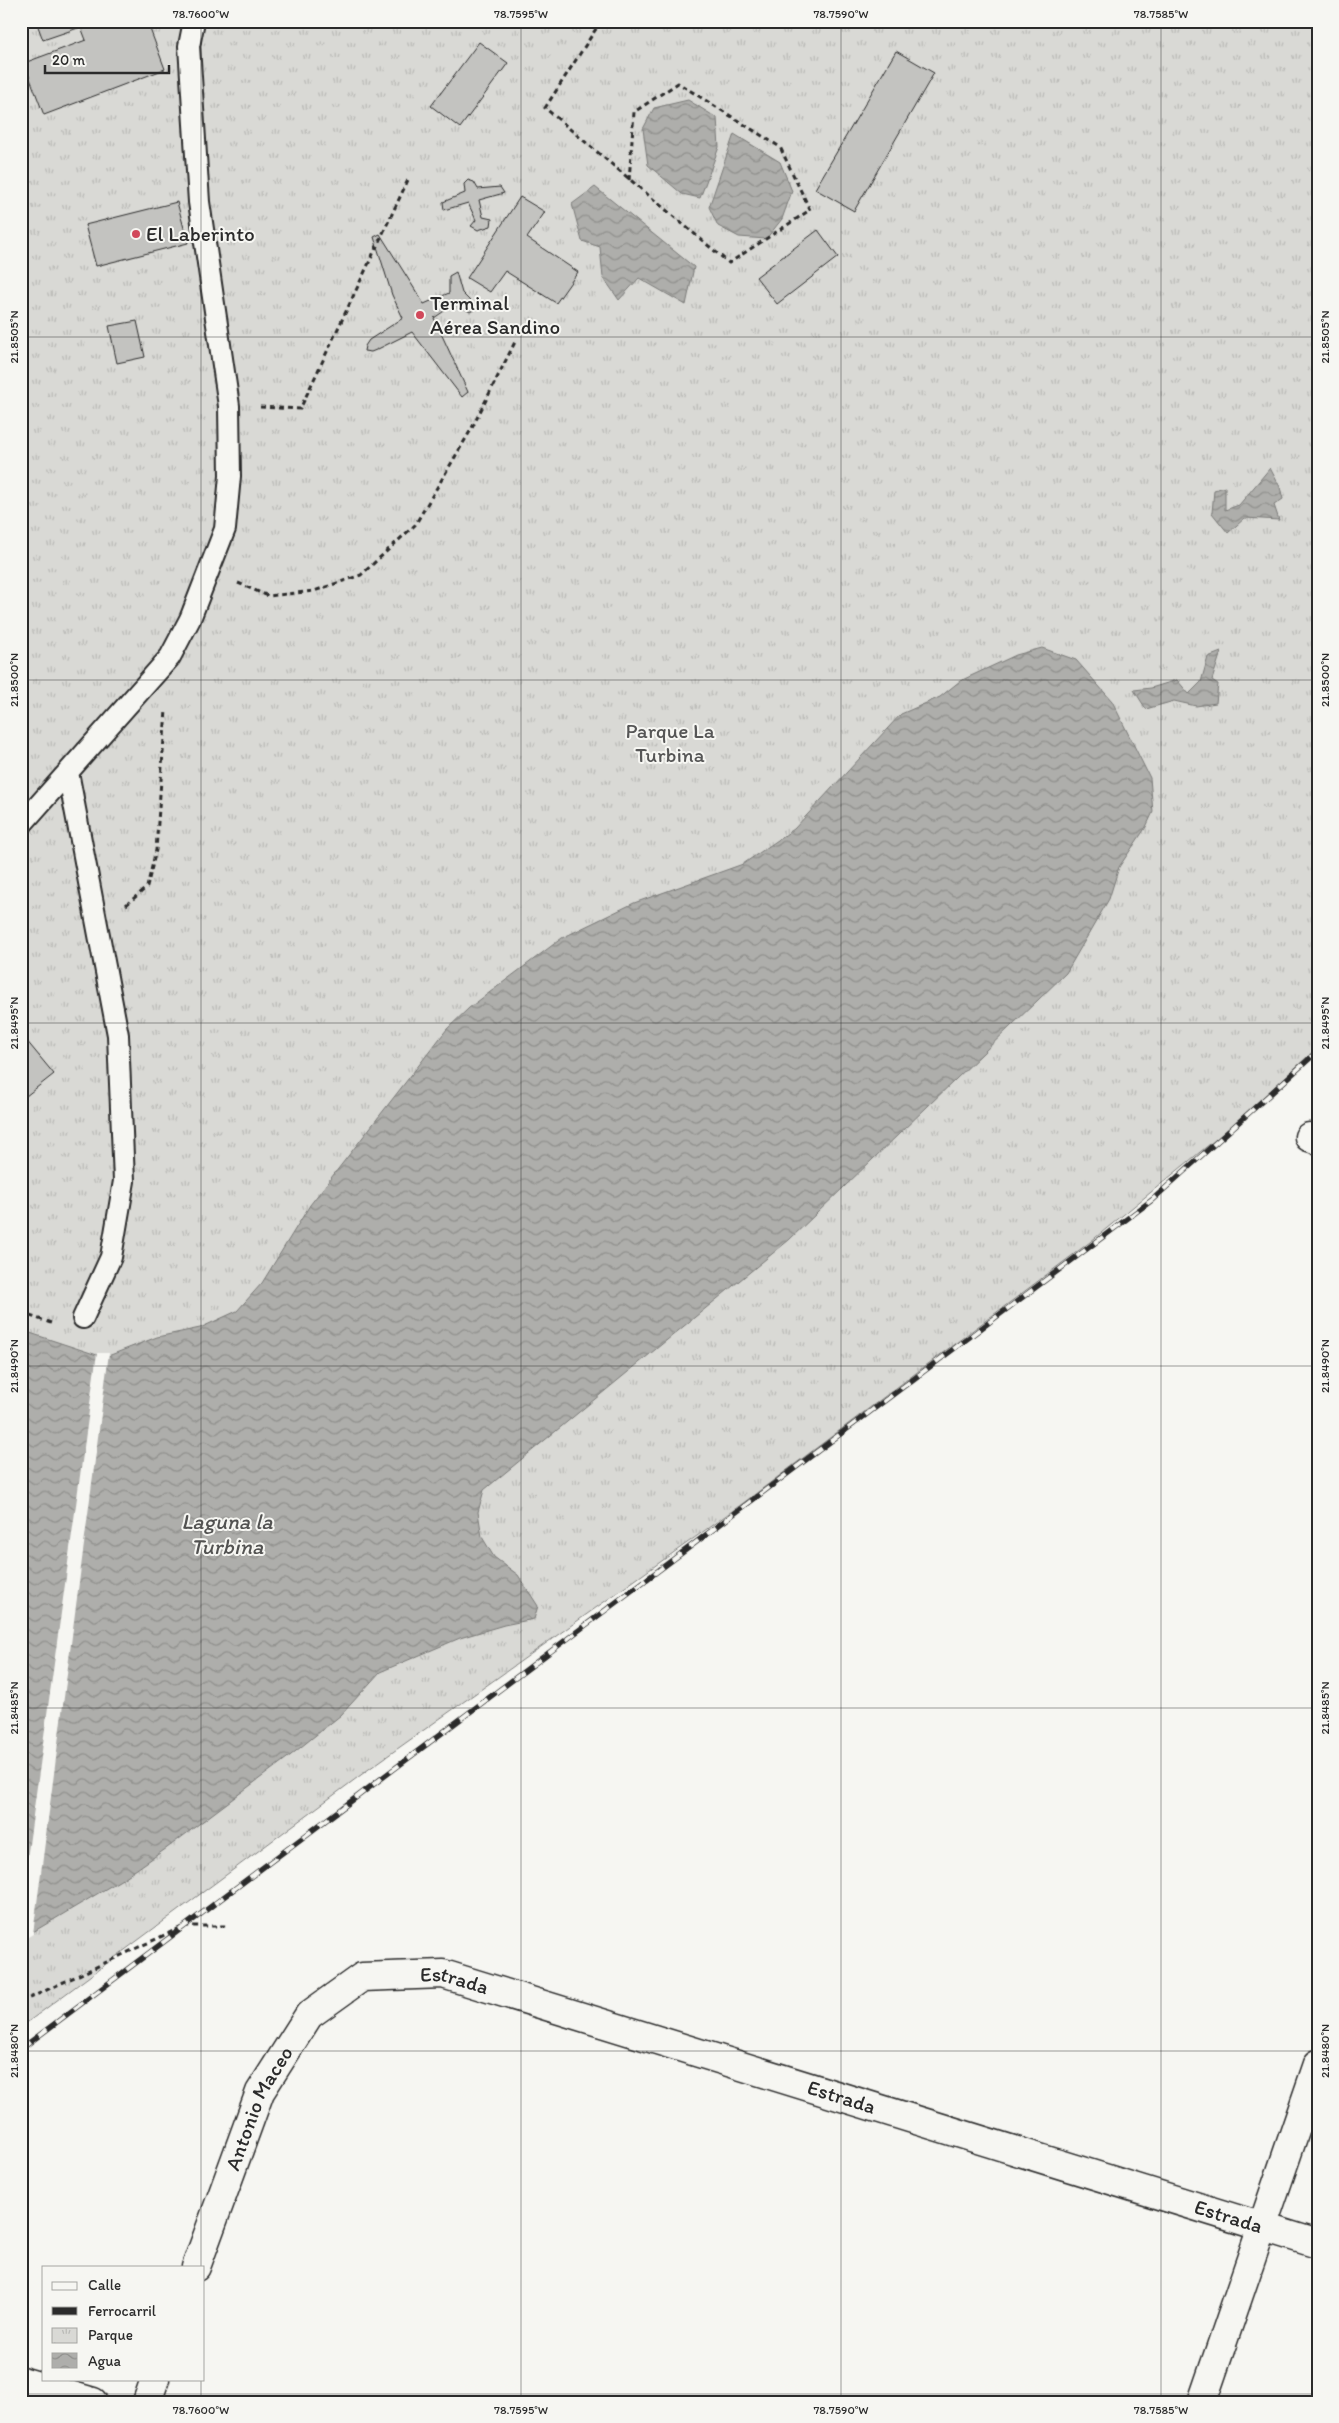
<svg xmlns="http://www.w3.org/2000/svg" width="1339" height="2423" font-family="Itim,sans-serif">
	<defs>
		<pattern id="park-tufts" width="24" height="20" patternUnits="userSpaceOnUse" patternTransform="scale(1.25)"><rect width="24" height="20" fill="#d9d9d5"/><path d="M3 7l-1-3M5 7V3M7 7l1-3M15 17l-1-3M17 17v-4M19 17l1-3" fill="none" stroke="#babab7"/></pattern>
		<pattern id="water-waves" width="16" height="10" patternUnits="userSpaceOnUse" patternTransform="scale(1.25)"><rect width="16" height="10" fill="#aeaeab"/><path d="M0 5q4-4 8 0t8 0" fill="none" stroke="#8e8e8b"/></pattern>
	</defs>
	<rect width="100%" height="100%" fill="#f6f6f2"/>
	<filter id="ink" filterUnits="userSpaceOnUse"><feTurbulence type="fractalNoise" baseFrequency=".02" numOctaves="2"/><feDisplacementMap in="SourceGraphic" scale="10" xChannelSelector="R" yChannelSelector="G"/><feConvolveMatrix kernelMatrix="1 2 1 2 8 2 1 2 1" color-interpolation-filters="sRGB"/></filter>
	<g filter="url(#ink)">
		<path fill="url(#park-tufts)" stroke="#828280" d="M 21,21 L 1318,21 L 1318,1047 L 1227,1130 L 1090,1242 L 742,1504 L 369,1769 L 21,2027 Z"/>
		<path fill="url(#water-waves)" stroke="#7a7a78" d="M 688,100 L 717,118 L 719,147 L 700,198 L 682,194 L 648,165 L 643,129 L 654,108 Z
			M 734,134 L 780,162 L 792,191 L 782,219 L 766,239 L 739,237 L 718,226 L 709,207 Z
			M 595,187 L 694,267 L 686,305 L 639,278 L 619,300 L 603,277 L 600,247 L 582,241 L 572,204 Z
			M 1270,468 L 1280,487 L 1283,499 L 1274,505 L 1279,520 L 1245,518 L 1228,533 L 1212,513 L 1214,490 L 1225,487 L 1225,510 L 1239,505 Z
			M 1042,648 L 1076,660 L 1112,701 L 1150,778 L 1153,812 L 1146,827 L 1119,867 L 1109,899 L 1066,973 L 789,1240 L 484,1490 L 478,1512 L 482,1537 L 494,1557 L 518,1575 L 538,1606 L 534,1619 L 504,1625 L 460,1638 L 380,1672 L 341,1715 L 291,1755 L 167,1848 L 124,1878 L 21,1939 L 21,1330 L 97,1355 L 108,1356 L 157,1337 L 200,1328 L 237,1311 L 262,1283 L 310,1205 L 447,1029 L 469,1008 L 562,938 L 634,903 L 743,864 L 794,829 L 901,714 L 940,697 L 960,681 L 1016,655 Z
			M 1221,652 L 1212,680 L 1218,684 L 1216,703 L 1196,706 L 1174,701 L 1146,709 L 1134,690 L 1151,688 L 1177,680 L 1189,694 L 1201,682 L 1208,657 Z"/>
		<path fill="#f6f6f2" d="M 97,1353 L 109,1353 L 80,1575 L 33,1934 L 21,1941 L 21,1902 Z"/>
		<path fill="#c3c3c0" stroke="#2b2b2b" d="M 36,21 L 147,21 L 165,69 L 44,115 L 24,63 L 86,40 L 81,27 L 43,40 Z
			M 479,42 L 508,63 L 460,128 L 431,106 Z
			M 896,51 L 934,73 L 854,211 L 815,189 Z
			M 468,180 L 474,182 L 478,189 L 500,187 L 504,193 L 479,200 L 483,217 L 492,219 L 491,226 L 478,230 L 471,226 L 476,220 L 468,203 L 444,210 L 443,202 L 465,193 L 464,184 Z
			M 520,197 L 545,212 L 527,238 L 578,272 L 556,303 L 505,271 L 490,292 L 467,278 Z
			M 177,202 L 188,243 L 96,266 L 85,225 Z
			M 818,230 L 838,257 L 777,304 L 756,277 Z
			M 380,234 L 424,304 L 449,293 L 449,276 L 456,272 L 462,293 L 477,308 L 470,312 L 456,303 L 434,318 L 468,392 L 462,397 L 412,332 L 376,350 L 371,352 L 364,351 L 365,346 L 369,340 L 403,318 L 392,295 L 374,237 Z
			M 137,321 L 145,357 L 117,363 L 109,326 Z
			M 21,1034 L 54,1074 L 21,1100 Z"/>
		<g fill="none" stroke-linecap="round" stroke-linejoin="round">
			<defs>
				<path id="lane" d="M 68,772 L 118,1035 L 124,1181 L 111,1257 L 83,1318
					M 21,825 L 170,657 L 190,619 L 225,529 L 230,476 L 229,406 L 199,202 L 189,46 L 194,21"/>
				<g id="street">
					<path d="M 1309,1137 L 1318,1140"/>
					<path id="s1" d="M 196,2267 L 260,2092 L 309,2015 L 362,1977 L 443,1974 L 1318,2244"/>
					<path d="M 21,2381 L 93,2402"/>
					<path d="M 147,2402 L 155,2379"/>
					<path d="M 1202,2402 L 1318,2064"/>
				</g>
			</defs>
			<use href="#lane" stroke="#2b2b2b" stroke-width="24"/>
			<use href="#street" stroke="#2b2b2b" stroke-width="31"/>
			<path stroke="#2b2b2b" stroke-width="3" stroke-dasharray="5 4" stroke-linecap="butt" d="M 601,21 L 545,108 L 729,263 L 810,210 L 780,147 L 678,83 L 634,112 L 629,181
				M 260,407 L 300,409 L 408,180
				M 238,583 L 268,596 L 314,591 L 361,575 L 415,525 L 472,428 L 516,340
				M 126,905 L 147,887 L 156,850 L 166,710
				M 21,1313 L 51,1323
				M 21,2002 L 184,1926 L 228,1926"/>
			<use href="#lane" stroke="#f6f6f2" stroke-width="20"/>
			<use href="#street" stroke="#f6f6f2" stroke-width="28"/>
			<defs>
				<path id="rail" d="M 21,2049 L 1152,1200 L 1318,1051"/>
			</defs>
			<use href="#rail" stroke="#2b2b2b" stroke-width="5.5"/>
			<use href="#rail" stroke="#f6f6f2" stroke-width="4" stroke-dasharray="11" stroke-linecap="butt"/>
		</g>
	</g>
	<path fill="none" stroke="#2b2b2b" stroke-width="1" stroke-opacity="0.45" d="M 201,21 L 201,2267M 521,21 L 521,2402M 841,21 L 841,2402M 1161,21 L 1161,2402M 21,337 L 1318,337M 21,680 L 1318,680M 21,1023 L 1318,1023M 21,1366 L 1318,1366M 21,1708 L 1318,1708M 21,2051 L 1318,2051M 201,2379 L 201,2402M 21,2394 L 1318,2394"/>
	<g fill="#d1495b" stroke="#f6f6f2" stroke-width="2">
		<circle cx="136" cy="234" r="5"/>
		<circle cx="420" cy="315" r="5"/>
	</g>
	<g text-anchor="middle" stroke-width="4" stroke-linejoin="round" paint-order="stroke">
		<g font-size="21" fill="#2b2b2b" stroke="#f6f6f2" text-anchor="start">
			<text x="146" y="241">El Laberinto</text>
			<text x="430" y="310">Terminal<tspan x="430" dy="24">Aérea Sandino</tspan></text>
		</g>
		<g font-size="21" fill="#565656" stroke="#f6f6f2">
			<text x="670" y="738">Parque La<tspan x="670" dy="24">Turbina</tspan></text>
		</g>
		<g font-size="21" fill="#2b2b2b" stroke="#f6f6f2">
			<text dy="7" stroke="none"><textPath href="#s1" startOffset="436">Estrada</textPath></text>
			<text dy="7" stroke="none"><textPath href="#s1" startOffset="841">Estrada</textPath></text>
			<text dy="7" stroke="none"><textPath href="#s1" startOffset="171">Antonio Maceo</textPath></text>
			<text dy="7" stroke="none"><textPath href="#s1" startOffset="1246">Estrada</textPath></text>
		</g>
		<g font-size="22" font-style="italic" fill="#525251" stroke="#f6f6f2">
			<text x="227" y="1529">Laguna la<tspan x="227" dy="25">Turbina</tspan></text>
		</g>
	</g>
	<rect width="1339" height="2423" fill="none" stroke="#f6f6f2" stroke-width="55"/>
	<rect x="42" y="2266" width="162" height="115" fill="#f6f6f2" stroke="#a5a5a2"/>
	<rect x="52" y="2282" width="25" height="8" fill="#f6f6f2" stroke="#a5a5a2"/>
	<text x="88" y="2290" font-size="15" fill="#2b2b2b">Calle</text>
	<rect x="52" y="2307" width="25" height="8" fill="#2b2b2b" stroke="#a5a5a2"/>
	<text x="88" y="2316" font-size="15" fill="#2b2b2b">Ferrocarril</text>
	<rect x="52" y="2328" width="25" height="15" fill="url(#park-tufts)" stroke="#a5a5a2"/>
	<text x="88" y="2340" font-size="15" fill="#2b2b2b">Parque</text>
	<rect x="52" y="2353" width="25" height="15" fill="url(#water-waves)" stroke="#a5a5a2"/>
	<text x="88" y="2366" font-size="15" fill="#2b2b2b">Agua</text>
	<path d="M45 65v8h124v-8" fill="none" stroke="#2b2b2b" stroke-width="2.5"/>
	<text x="52" y="65" font-size="15" fill="#2b2b2b" stroke="#f6f6f2" stroke-width="4" paint-order="stroke">20 m</text>
	<rect x="28" y="28" width="1284" height="2368" fill="none" stroke="#2b2b2b" stroke-width="2"/>
	<g font-size="12" text-anchor="middle" fill="#2b2b2b">
		<text x="201" y="18">78.7600°W</text>
		<text x="521" y="18">78.7595°W</text>
		<text x="841" y="18">78.7590°W</text>
		<text x="1161" y="18">78.7585°W</text>
		<text transform="translate(14 337) rotate(-90)" y="4">21.8505°N</text>
		<text transform="translate(1325 337) rotate(-90)" y="4">21.8505°N</text>
		<text transform="translate(14 680) rotate(-90)" y="4">21.8500°N</text>
		<text transform="translate(1325 680) rotate(-90)" y="4">21.8500°N</text>
		<text transform="translate(14 1023) rotate(-90)" y="4">21.8495°N</text>
		<text transform="translate(1325 1023) rotate(-90)" y="4">21.8495°N</text>
		<text transform="translate(14 1366) rotate(-90)" y="4">21.8490°N</text>
		<text transform="translate(1325 1366) rotate(-90)" y="4">21.8490°N</text>
		<text transform="translate(14 1708) rotate(-90)" y="4">21.8485°N</text>
		<text transform="translate(1325 1708) rotate(-90)" y="4">21.8485°N</text>
		<text transform="translate(14 2051) rotate(-90)" y="4">21.8480°N</text>
		<text transform="translate(1325 2051) rotate(-90)" y="4">21.8480°N</text>
		<text x="201" y="2414">78.7600°W</text>
		<text x="521" y="2414">78.7595°W</text>
		<text x="841" y="2414">78.7590°W</text>
		<text x="1161" y="2414">78.7585°W</text>
	</g>
</svg>
